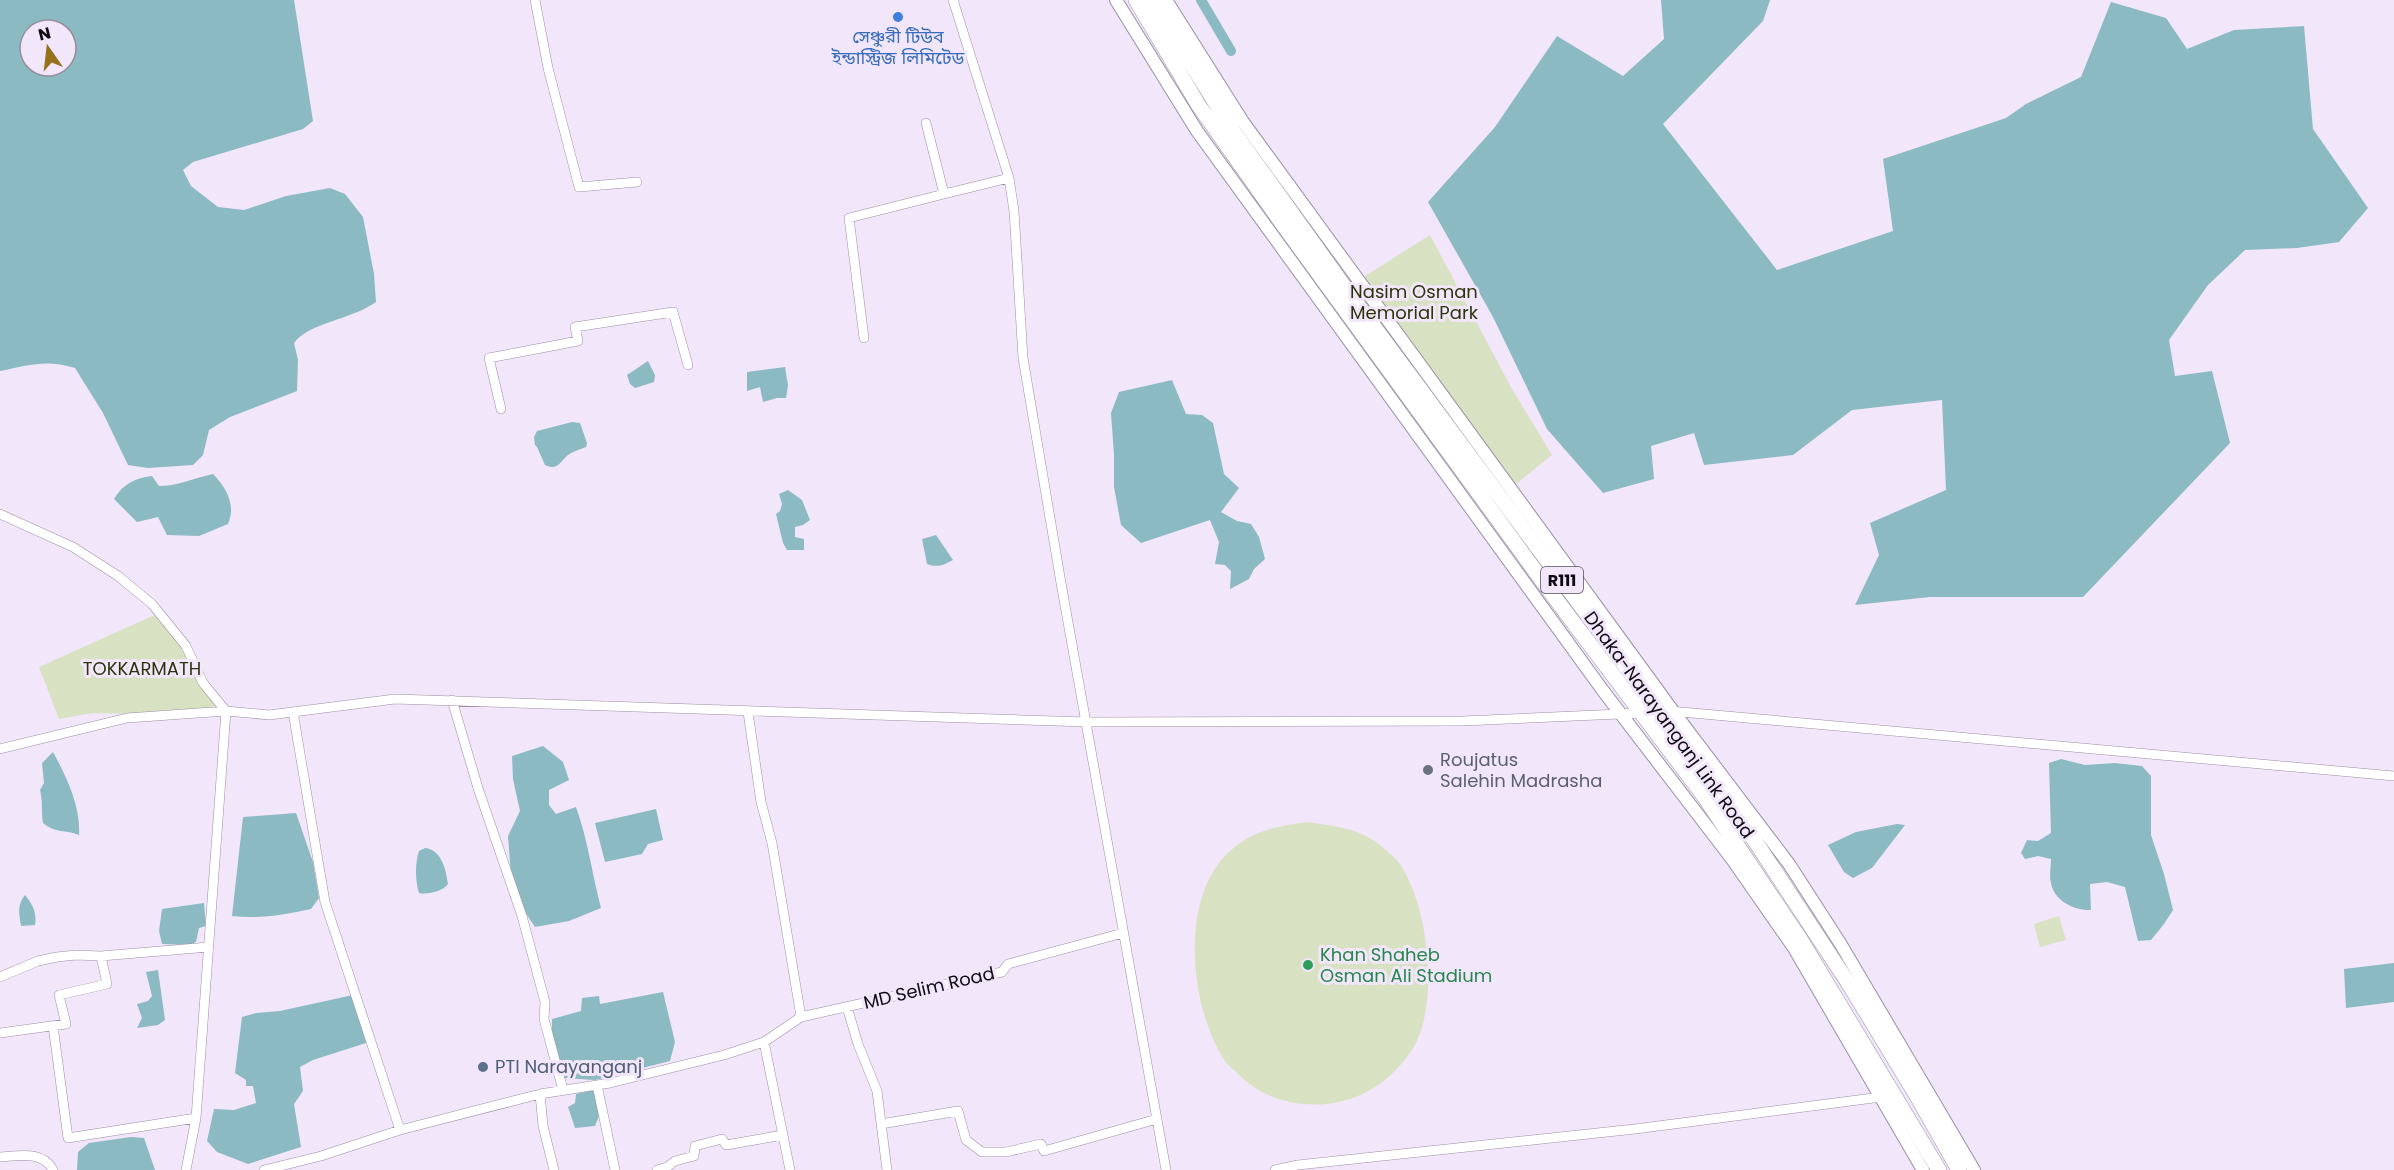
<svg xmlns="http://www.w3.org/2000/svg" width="2394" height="1170" font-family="Poppins,'Noto Sans Bengali',sans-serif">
	<rect width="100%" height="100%" fill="#f2e6fb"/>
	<path fill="#d8e2c2" d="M 1430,235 L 1512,389 L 1552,455 L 1500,497 L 1346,288 Z
		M 159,613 L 221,705 L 169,715 L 93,713 L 59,719 L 39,667 Z
		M 1307,822 C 1329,825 1357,828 1376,842 C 1383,848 1394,856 1399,863 C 1429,904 1440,1007 1412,1050 C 1392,1080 1363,1100 1327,1104 C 1292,1107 1262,1098 1237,1073 C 1232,1068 1225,1063 1222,1056 C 1190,1004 1179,898 1229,852 C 1251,831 1277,826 1307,822 Z
		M 2059,916 L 2066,940 L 2040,947 L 2034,924 Z"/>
	<path fill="#8bbac3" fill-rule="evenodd" d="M 0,0 L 294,0 L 313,121 L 303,129 L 193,162 L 183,170 L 191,186 L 218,207 L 244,210 L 286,196 L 330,188 L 345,194 L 363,217 L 374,274 L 376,302 C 353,319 308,323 294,343 L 298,360 L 297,391 L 230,417 L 209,430 L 203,455 L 193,465 L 148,468 L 128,465 L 103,413 L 75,368 C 46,359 29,365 0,371 ZM 30,30 L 66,30 L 66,66 L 30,66 Z
		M 1661,0 L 1770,0 L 1763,21 L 1663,124 L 1777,270 L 1893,231 L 1883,159 L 2006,118 L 2026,104 L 2081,77 L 2111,2 L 2166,18 L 2187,49 L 2234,30 L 2304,26 L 2313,129 L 2368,208 L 2339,242 L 2297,248 L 2245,250 L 2208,285 L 2169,340 L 2175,376 L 2212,371 L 2230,443 L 2083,597 L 1930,597 L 1855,605 L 1879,555 L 1870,523 L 1946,490 L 1942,400 L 1852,410 L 1793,455 L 1704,465 L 1694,433 L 1651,446 L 1654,479 L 1603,493 L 1547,429 L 1493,317 L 1428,202 L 1495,127 L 1557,36 L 1623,76 L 1664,39 Z
		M 648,361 L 655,375 L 654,382 L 635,388 L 630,384 L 627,375 Z
		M 785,367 L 788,385 L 786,398 L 777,398 L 763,402 L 760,387 L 747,391 L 747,372 Z
		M 1172,380 L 1186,414 L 1202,415 L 1213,423 L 1224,474 L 1239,488 L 1221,512 L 1237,521 L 1251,524 L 1259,537 L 1265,559 L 1254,569 L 1249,579 L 1230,589 L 1231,571 L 1225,565 L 1215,564 L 1219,542 L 1210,520 L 1141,543 L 1121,525 L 1114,487 L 1114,455 L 1111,413 L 1119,392 Z
		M 572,422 L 580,423 L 587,443 L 586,447 C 581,449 575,451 571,453 C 560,459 560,472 545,465 L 537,447 L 535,445 L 534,437 L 537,431 Z
		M 213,474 C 227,488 236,506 228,524 L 199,536 L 167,535 L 158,517 L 137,522 L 114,499 C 123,484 135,478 152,476 L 159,486 C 178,486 194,478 213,474 Z
		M 788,490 L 802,500 L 810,520 L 803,525 L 795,527 L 795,537 L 804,539 L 804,550 L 787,550 L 783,543 L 776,514 L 780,511 L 782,504 L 779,494 Z
		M 936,535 L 953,560 C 944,565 937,568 927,564 L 922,539 Z
		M 543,746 L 563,762 L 569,780 L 549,790 L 549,805 L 556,814 L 576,807 C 588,840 592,874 601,908 L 569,921 L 535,927 L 521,906 L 511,875 L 508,836 L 520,811 L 513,779 L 512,756 Z
		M 53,752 C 66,776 81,806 79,835 C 64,829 57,834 43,823 C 41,811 43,802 40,790 L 44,783 L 42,763 Z
		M 2061,759 L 2085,765 L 2115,763 L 2142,766 L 2151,776 L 2151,835 L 2164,874 L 2173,910 L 2164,924 L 2151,940 L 2138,941 L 2125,887 L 2107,882 L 2090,884 L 2091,910 C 2075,911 2054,901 2051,883 C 2049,876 2051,867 2051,859 L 2038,856 L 2025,859 L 2021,853 L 2027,840 L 2038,841 L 2051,833 L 2049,763 Z
		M 656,809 L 663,840 L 648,844 L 642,854 L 605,862 L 595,823 Z
		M 296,813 L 313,862 L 319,898 L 311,909 C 284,915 259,919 232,916 L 243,817 Z
		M 1897,824 L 1905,825 L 1872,868 L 1853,878 L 1844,872 L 1828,845 L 1856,832 Z
		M 425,848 C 442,850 446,870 448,884 C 443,891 428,895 419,893 C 415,881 415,862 419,851 Z
		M 25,895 C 33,905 37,913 35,925 L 21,926 C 19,914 17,905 25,895 Z
		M 204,903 L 206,926 L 199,928 L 196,942 L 189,945 L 162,944 L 159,931 L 162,909 Z
		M 2394,963 L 2394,1002 L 2346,1008 L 2344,969 Z
		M 158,970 L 165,1020 L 158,1025 L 137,1028 L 142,1018 L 137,1004 L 148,1001 L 152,996 L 146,972 Z
		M 663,992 L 675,1042 L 670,1061 L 595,1080 L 564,1078 L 552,1035 L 552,1019 L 581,1011 L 582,998 L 599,996 L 600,1004 Z
		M 353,995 L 366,1028 L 366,1043 L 313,1060 L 300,1067 L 303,1091 L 294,1104 L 301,1147 L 248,1164 L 217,1152 L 207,1141 L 214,1109 L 234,1110 L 256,1103 L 253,1086 L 246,1086 L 246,1080 L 235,1073 L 242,1017 L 256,1013 L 280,1011 Z
		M 594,1090 L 599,1116 L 595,1126 L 575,1128 L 568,1107 L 575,1103 L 576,1094 Z
		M 131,1137 L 144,1138 L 155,1170 L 77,1170 L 78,1152 L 89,1143 Z"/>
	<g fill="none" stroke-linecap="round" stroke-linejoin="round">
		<path stroke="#8bbac3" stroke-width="10" d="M 1201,0 L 1231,51"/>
		<defs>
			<path id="minor" d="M 535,0 L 548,68 L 579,187 L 637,182
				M 1009,178 L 1014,211 L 1023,358 L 1061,583 L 1166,1170
				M 944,194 L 1009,178 L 953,0
				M 864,338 L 849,218 L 944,194 L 926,123
				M 501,409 L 489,358 L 578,341 L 575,327 L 673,312 L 688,365
				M 0,514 L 73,547 L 118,576 L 152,604 L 186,646 L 203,683 L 226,711 L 269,715 L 395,699 L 1087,722 L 1463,721 L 1642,713
				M 452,700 L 478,788 L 522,916 L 545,1002 L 544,1019 L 563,1090
				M 1670,711 L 2394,776
				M 293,712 L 325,902 L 400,1130
				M 748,712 L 761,802 L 772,843 L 801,1017
				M 0,749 L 127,718 L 226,711 L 196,1118 L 186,1170
				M 0,977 L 38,961 L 57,957 L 76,955 L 101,956 L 209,947
				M 847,1007 L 858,1044 L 877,1091 L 887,1170
				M 53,1026 L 68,1138 L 196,1118
				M 0,1033 L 66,1024 L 59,995 L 107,984 L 101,956
				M 764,1042 L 790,1170
				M 597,1085 L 615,1170
				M 540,1094 L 543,1126 L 554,1170
				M 881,1124 L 958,1111 L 966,1140 L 982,1152 L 1006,1152 L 1041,1144 L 1044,1151 L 1157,1119
				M 0,1157 C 18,1156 43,1150 53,1170
				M 264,1170 L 321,1156 L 400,1130 L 540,1094 L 610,1083 L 724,1055 L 764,1042 L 801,1017 L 1002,972 L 1008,964 L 1123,933
				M 657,1170 L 667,1167 L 675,1161 L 694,1156 L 695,1146 L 722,1139 L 726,1145 L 783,1135
				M 1275,1170 L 1298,1165 L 1635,1129 L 1881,1097"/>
			<path id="tertiary" d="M 1116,0 L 1197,131 L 1604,692 L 1732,859 L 1794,948 L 1923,1170
				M 1166,0 L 1243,122 L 1673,711 L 1789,864 L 1840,943 L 1974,1170"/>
			<path id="primary" d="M 1136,0 L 1199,106 L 1284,226 L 1555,598 L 1704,796 L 1802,942 L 1939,1170
				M 1152,0 L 1233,131 L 1346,289 L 1755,841 L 1849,984 L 1917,1096 L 1959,1170"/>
		</defs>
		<use href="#minor" stroke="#9a8fa3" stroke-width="10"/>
		<use href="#tertiary" stroke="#9a8fa3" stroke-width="14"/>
		<use href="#primary" stroke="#9a8fa3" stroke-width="16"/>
		<use href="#minor" stroke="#fff" stroke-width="9"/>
		<use href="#tertiary" stroke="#fff" stroke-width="12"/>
		<use href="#primary" stroke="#fff" stroke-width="15"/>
	</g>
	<circle fill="#3f7fe0" stroke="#f2e6fb" stroke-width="2" cx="898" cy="17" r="6"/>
	<circle fill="#6b7280" stroke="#f2e6fb" stroke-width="2" cx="1428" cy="770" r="6"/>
	<circle fill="#2e9e5b" stroke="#f2e6fb" stroke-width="2" cx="1308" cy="965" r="6"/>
	<circle fill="#5c6f8a" stroke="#f2e6fb" stroke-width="2" cx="483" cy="1067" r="6"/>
	<g text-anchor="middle" stroke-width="6" stroke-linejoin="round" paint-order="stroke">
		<rect fill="#f2e6fb" stroke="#524c57" stroke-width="1.5" x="1541" y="567" width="42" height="26" rx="4.5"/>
		<g font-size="16" font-weight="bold" fill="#0e0a11">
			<text x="1562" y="586">R111</text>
		</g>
		<g font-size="18" fill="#366cbe" stroke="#f2e6fb">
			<text x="898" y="43">সেঞ্চুরী টিউব<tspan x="898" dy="21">ইন্ডাস্ট্রিজ লিমিটেড</tspan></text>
		</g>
		<g font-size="18" fill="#2c3509" stroke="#f2e6fb">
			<text x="1414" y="298">Nasim Osman<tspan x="1414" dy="21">Memorial Park</tspan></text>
			<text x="142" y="675">TOKKARMATH</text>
		</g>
		<g font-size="18" fill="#0e0a11" stroke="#f2e6fb">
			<text transform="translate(1669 725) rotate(54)" y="6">Dhaka-Narayanganj Link Road</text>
			<text transform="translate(929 988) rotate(-13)" y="6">MD Selim Road</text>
		</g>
		<g font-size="18" fill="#5b616d" stroke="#f2e6fb" text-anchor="start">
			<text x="1440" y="766">Roujatus<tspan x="1440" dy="21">Salehin Madrasha</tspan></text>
		</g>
		<g font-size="18" fill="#27864d" stroke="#f2e6fb" text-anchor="start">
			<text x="1320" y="961">Khan Shaheb<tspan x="1320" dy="21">Osman Ali Stadium</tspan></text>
		</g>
		<g font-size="18" fill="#4e5e75" stroke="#f2e6fb" text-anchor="start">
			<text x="495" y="1073">PTI Narayanganj</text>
		</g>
	</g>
	<g transform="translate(48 48) rotate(346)"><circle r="28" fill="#f2e6fb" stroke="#978e9d" stroke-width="1.5"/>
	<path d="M0-4.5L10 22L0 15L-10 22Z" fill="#96711b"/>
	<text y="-9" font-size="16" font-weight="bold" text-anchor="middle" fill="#0e0a11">N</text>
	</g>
</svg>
